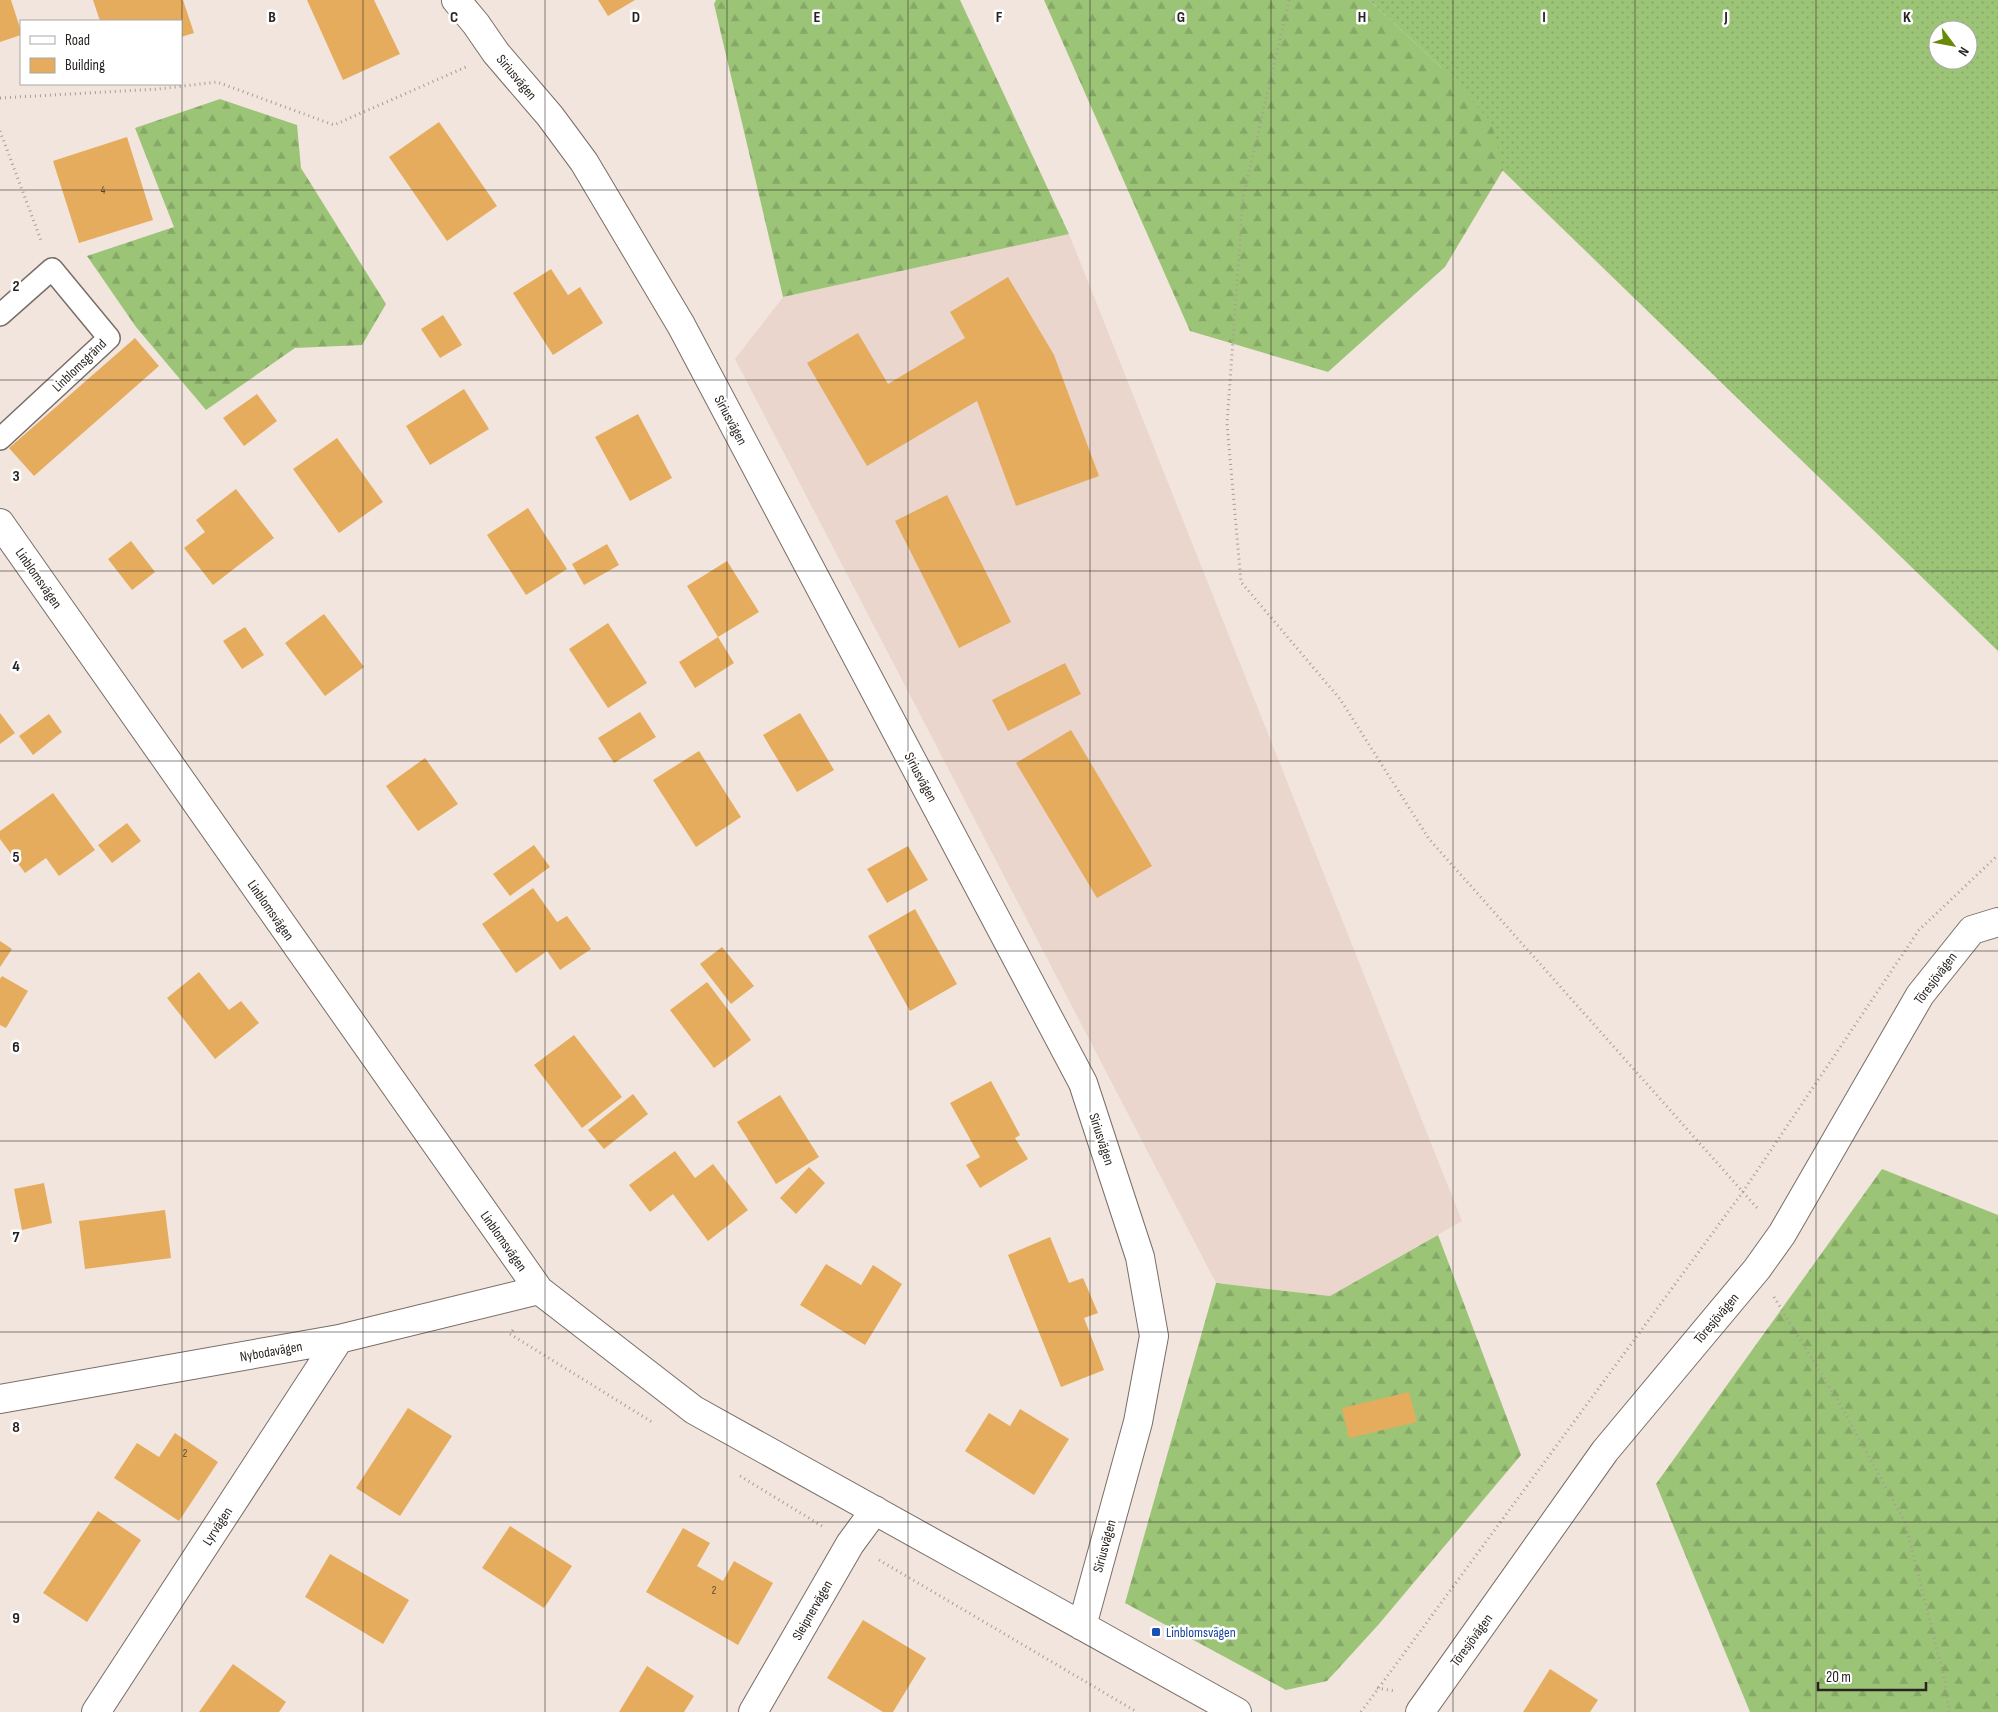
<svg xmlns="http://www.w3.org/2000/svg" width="1998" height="1712" font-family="'Sofia Sans Condensed',sans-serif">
	<defs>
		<pattern id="grass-dots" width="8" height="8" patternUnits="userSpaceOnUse" patternTransform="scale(1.25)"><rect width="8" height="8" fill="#9cc477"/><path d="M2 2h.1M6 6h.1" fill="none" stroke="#86a867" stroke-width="1.8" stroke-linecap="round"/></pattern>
		<pattern id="forest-firs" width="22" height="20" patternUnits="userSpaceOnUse" patternTransform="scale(1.25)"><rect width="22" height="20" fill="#9cc477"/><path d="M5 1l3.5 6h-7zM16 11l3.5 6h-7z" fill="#86a867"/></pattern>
	</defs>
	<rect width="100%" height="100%" fill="#f2e5dd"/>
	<path fill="#ead6cc" d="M 1069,234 L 1462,1221 L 1330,1296 L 1216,1283 L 735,359 L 783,297 Z"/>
	<path fill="url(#grass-dots)" fill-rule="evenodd" d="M 1369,0 L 1998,0 L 1998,651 L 1499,167 L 1442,68 ZM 1938,30 L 1968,30 L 1968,60 L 1938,60 Z"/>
	<path fill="url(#forest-firs)" d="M 716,0 L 960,0 L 1069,234 L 783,297 L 714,4 Z
		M 1044,0 L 1369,0 L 1442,68 L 1492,123 L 1503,170 L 1445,267 L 1328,372 L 1190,331 Z
		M 220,99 L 297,125 L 301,168 L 386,304 L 362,345 L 295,348 L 206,410 L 136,327 L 87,256 L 174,227 L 135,128 Z
		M 1882,1169 L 1998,1215 L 1998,1712 L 1750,1712 L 1656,1484 Z
		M 1438,1235 L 1521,1455 L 1379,1624 L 1327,1681 L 1286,1690 L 1125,1603 L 1216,1283 L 1330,1296 Z"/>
	<path fill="#e5ac5d" d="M 0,0 L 11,0 L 21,31 L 21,35 L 0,42 Z
		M 93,0 L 183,0 L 194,33 L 181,37 L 181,21 L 100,21 Z
		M 307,0 L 374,0 L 400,54 L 343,80 Z
		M 598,0 L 635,0 L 608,16 Z
		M 439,122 L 497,206 L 447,241 L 389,157 Z
		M 127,137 L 153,220 L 79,243 L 53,161 Z
		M 551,269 L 568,295 L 580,287 L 603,323 L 553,355 L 513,293 Z
		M 1008,277 L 1054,355 L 1099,476 L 1016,506 L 977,401 L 867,466 L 807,363 L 858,333 L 888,384 L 965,338 L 950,312 Z
		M 443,315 L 462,345 L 440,358 L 421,329 Z
		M 135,338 L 159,366 L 34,476 L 9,448 Z
		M 464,389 L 489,429 L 430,465 L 406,426 Z
		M 257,394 L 277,421 L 244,446 L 223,418 Z
		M 638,414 L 672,478 L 630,501 L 595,437 Z
		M 337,438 L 383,502 L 339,533 L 293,469 Z
		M 236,489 L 274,538 L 213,585 L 184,548 L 205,532 L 196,520 Z
		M 947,495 L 1011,622 L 959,648 L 895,521 Z
		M 528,508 L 567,569 L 526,595 L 487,535 Z
		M 131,541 L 155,572 L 132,590 L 108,559 Z
		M 607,544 L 619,565 L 584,585 L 572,564 Z
		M 727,561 L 759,612 L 718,637 L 687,586 Z
		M 324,614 L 364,667 L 325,696 L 285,643 Z
		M 608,623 L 647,683 L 608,708 L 569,649 Z
		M 245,627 L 264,655 L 242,669 L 223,641 Z
		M 718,637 L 734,663 L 695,688 L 679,662 Z
		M 1065,663 L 1081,694 L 1008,731 L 992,700 Z
		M 640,712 L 656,737 L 614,763 L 598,738 Z
		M 0,713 L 15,733 L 0,744 Z
		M 800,713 L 834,770 L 797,792 L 763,735 Z
		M 49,714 L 62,732 L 33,755 L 19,736 Z
		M 1071,730 L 1152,866 L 1097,898 L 1016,763 Z
		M 699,751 L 741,817 L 696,847 L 653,780 Z
		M 425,758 L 458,804 L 418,831 L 386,786 Z
		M 53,793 L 95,850 L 59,876 L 46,858 L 25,873 L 0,839 L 0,831 Z
		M 127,823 L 141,841 L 112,863 L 98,845 Z
		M 534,845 L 550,867 L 510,896 L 493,874 Z
		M 908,846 L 928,880 L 887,903 L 867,869 Z
		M 533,888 L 557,922 L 567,916 L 591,949 L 560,970 L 547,951 L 516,973 L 482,924 Z
		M 915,909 L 957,984 L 910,1011 L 868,936 Z
		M 0,941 L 12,949 L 0,967 Z
		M 722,947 L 754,986 L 731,1004 L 700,964 Z
		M 199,972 L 229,1010 L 241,1001 L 259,1023 L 215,1059 L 167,998 Z
		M 2,976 L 28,991 L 6,1028 L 0,1025 L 0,979 Z
		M 707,982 L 751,1040 L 714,1068 L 670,1010 Z
		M 574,1035 L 622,1097 L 582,1128 L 534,1065 Z
		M 991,1081 L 1020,1135 L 1015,1138 L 1028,1159 L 980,1188 L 966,1165 L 980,1157 L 950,1103 Z
		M 633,1094 L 648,1114 L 604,1149 L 588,1130 Z
		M 780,1095 L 819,1157 L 776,1184 L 737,1122 Z
		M 675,1151 L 695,1178 L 713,1164 L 748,1210 L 708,1241 L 673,1194 L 650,1212 L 629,1185 Z
		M 809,1167 L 825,1183 L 796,1214 L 780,1198 Z
		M 44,1183 L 52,1223 L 22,1230 L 14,1189 Z
		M 165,1210 L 171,1258 L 85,1269 L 79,1221 Z
		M 1050,1237 L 1069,1283 L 1083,1278 L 1098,1313 L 1084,1318 L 1104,1370 L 1061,1387 L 1008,1255 Z
		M 826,1264 L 861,1285 L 873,1265 L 902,1284 L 865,1345 L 800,1305 Z
		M 1409,1392 L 1417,1422 L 1349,1438 L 1342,1408 Z
		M 408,1408 L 452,1436 L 400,1516 L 356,1488 Z
		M 1020,1409 L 1069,1439 L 1034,1495 L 965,1451 L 989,1413 L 1010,1426 Z
		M 175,1433 L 218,1462 L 179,1521 L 114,1478 L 137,1443 L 159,1457 Z
		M 98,1511 L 141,1540 L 87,1622 L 43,1593 Z
		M 510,1526 L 572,1566 L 544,1608 L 482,1568 Z
		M 683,1528 L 710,1543 L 697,1566 L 723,1581 L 734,1561 L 773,1583 L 738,1645 L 646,1592 Z
		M 330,1554 L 409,1600 L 383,1644 L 305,1597 Z
		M 863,1620 L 926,1658 L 893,1712 L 883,1712 L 827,1678 Z
		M 233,1664 L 286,1702 L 279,1712 L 199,1712 Z
		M 647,1666 L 694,1696 L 684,1712 L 619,1712 Z
		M 1550,1669 L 1598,1700 L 1590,1712 L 1523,1712 Z"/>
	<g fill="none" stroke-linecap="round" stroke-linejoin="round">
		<defs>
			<path id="service" d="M 0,315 L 52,269 L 109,338 L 0,439"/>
			<path id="minor" d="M 456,0 L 476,24 L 496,53 L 550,116 L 584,162 L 681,325 L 1083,1083 L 1140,1257 L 1154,1336 L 1138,1422 L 1082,1626
				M 0,523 L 539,1290 L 694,1410 L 1237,1712
				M 0,1399 L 339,1339 L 539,1290
				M 96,1712 L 339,1339
				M 753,1712 L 850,1544 L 875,1510
				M 1420,1712 L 1605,1451 L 1757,1269 L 1782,1234 L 1920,995 L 1972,930 L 1998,922"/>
		</defs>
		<use href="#service" stroke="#796d67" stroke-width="24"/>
		<use href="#minor" stroke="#796d67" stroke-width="30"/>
		<path stroke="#a79d96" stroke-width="3" stroke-dasharray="1 4" stroke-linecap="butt" d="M 1289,0 L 1243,198 L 1227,424 L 1241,582 L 1340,699 L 1429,839 L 1759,1210
			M 0,98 L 158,89 L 217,82 L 334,125 L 466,67
			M 0,131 L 42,243
			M 1774,1297 L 1841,1406 L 1905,1522 L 1945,1681 L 1949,1712
			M 513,1330 L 510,1334 L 652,1422
			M 740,1476 L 822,1526
			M 879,1560 L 1137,1712
			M 1377,1688 L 1395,1691
			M 1361,1712 L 1742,1193 L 1919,930 L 1998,855"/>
		<use href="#service" stroke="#fff" stroke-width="21"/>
		<use href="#minor" stroke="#fff" stroke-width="28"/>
	</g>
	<path fill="none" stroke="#292421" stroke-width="1" stroke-opacity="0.55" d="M 182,0 L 182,1712M 363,0 L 363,1712M 545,0 L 545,1712M 727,0 L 727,1712M 908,0 L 908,1712M 1090,0 L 1090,1712M 1271,0 L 1271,1712M 1453,0 L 1453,1712M 1635,0 L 1635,1712M 1816,0 L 1816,1712M 0,190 L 1998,190M 0,380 L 1998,380M 0,571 L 1998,571M 0,761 L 1998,761M 0,951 L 1998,951M 0,1141 L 1998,1141M 0,1332 L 1998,1332M 0,1522 L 1998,1522"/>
	<rect fill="#1a4fb4" stroke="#fff" stroke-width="2" x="1151" y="1627" width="10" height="10" rx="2.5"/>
	<g text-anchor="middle" stroke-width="5" stroke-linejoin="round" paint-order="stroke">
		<g font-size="11" fill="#584630">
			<text x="103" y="194">4</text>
			<text x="185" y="1457">2</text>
			<text x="714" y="1594">2</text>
		</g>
		<g font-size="14" fill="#292421" stroke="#fff">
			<text transform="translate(517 77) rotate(50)" y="5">Siriusvägen</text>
			<text transform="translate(79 365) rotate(-44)" y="5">Linblomsgränd</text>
			<text transform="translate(731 420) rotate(62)" y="5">Siriusvägen</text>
			<text transform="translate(39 578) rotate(55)" y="5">Linblomsvägen</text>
			<text transform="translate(921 777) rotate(62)" y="5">Siriusvägen</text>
			<text transform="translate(271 910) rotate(55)" y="5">Linblomsvägen</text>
			<text transform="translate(1935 978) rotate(-53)" y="5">Töresjövägen</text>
			<text transform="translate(1102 1139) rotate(72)" y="5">Siriusvägen</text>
			<text transform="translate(504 1241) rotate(55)" y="5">Linblomsvägen</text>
			<text transform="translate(1716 1318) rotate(-50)" y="5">Töresjövägen</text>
			<text transform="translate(271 1351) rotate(-10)" y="5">Nybodavägen</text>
			<text transform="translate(217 1526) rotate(-57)" y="5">Lyrvägen</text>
			<text transform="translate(1104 1546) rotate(-75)" y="5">Siriusvägen</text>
			<text transform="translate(812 1610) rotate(-60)" y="5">Sleipnervägen</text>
			<text transform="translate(1471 1640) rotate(-54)" y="5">Töresjövägen</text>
		</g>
		<g font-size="14" fill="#164399" stroke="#fff" text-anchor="start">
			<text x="1166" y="1637">Linblomsvägen</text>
		</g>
	</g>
	<g font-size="16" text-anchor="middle" font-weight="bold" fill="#292421" stroke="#fff" stroke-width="5" stroke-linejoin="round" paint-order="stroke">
		<text x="272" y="22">B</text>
		<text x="454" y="22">C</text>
		<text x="636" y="22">D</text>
		<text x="817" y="22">E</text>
		<text x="999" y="22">F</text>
		<text x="1181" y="22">G</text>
		<text x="1362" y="22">H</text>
		<text x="1544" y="22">I</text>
		<text x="1726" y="22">J</text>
		<text x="1907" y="22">K</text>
		<text x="16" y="291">2</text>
		<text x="16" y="481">3</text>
		<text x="16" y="671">4</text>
		<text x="16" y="862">5</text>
		<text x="16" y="1052">6</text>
		<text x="16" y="1242">7</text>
		<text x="16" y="1432">8</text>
		<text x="16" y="1623">9</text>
	</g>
	<rect x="20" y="20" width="162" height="65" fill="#ffffff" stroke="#a9a7a6"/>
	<rect x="30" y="36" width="25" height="8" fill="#ffffff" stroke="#a9a7a6"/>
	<text x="65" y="45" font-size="15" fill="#292421">Road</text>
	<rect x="30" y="58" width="25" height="15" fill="#e5ac5d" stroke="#a9a7a6"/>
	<text x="65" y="70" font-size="15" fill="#292421">Building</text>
	<g transform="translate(1953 45) rotate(122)"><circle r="24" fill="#ffffff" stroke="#a9a7a6"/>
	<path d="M0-4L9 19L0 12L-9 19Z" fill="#6a8a07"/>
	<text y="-8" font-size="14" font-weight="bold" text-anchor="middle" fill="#292421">N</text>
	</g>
	<path d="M1818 1682v8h108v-8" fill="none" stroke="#292421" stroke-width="2.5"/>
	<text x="1826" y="1682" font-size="15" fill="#292421" stroke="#ffffff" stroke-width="4" paint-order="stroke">20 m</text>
</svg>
